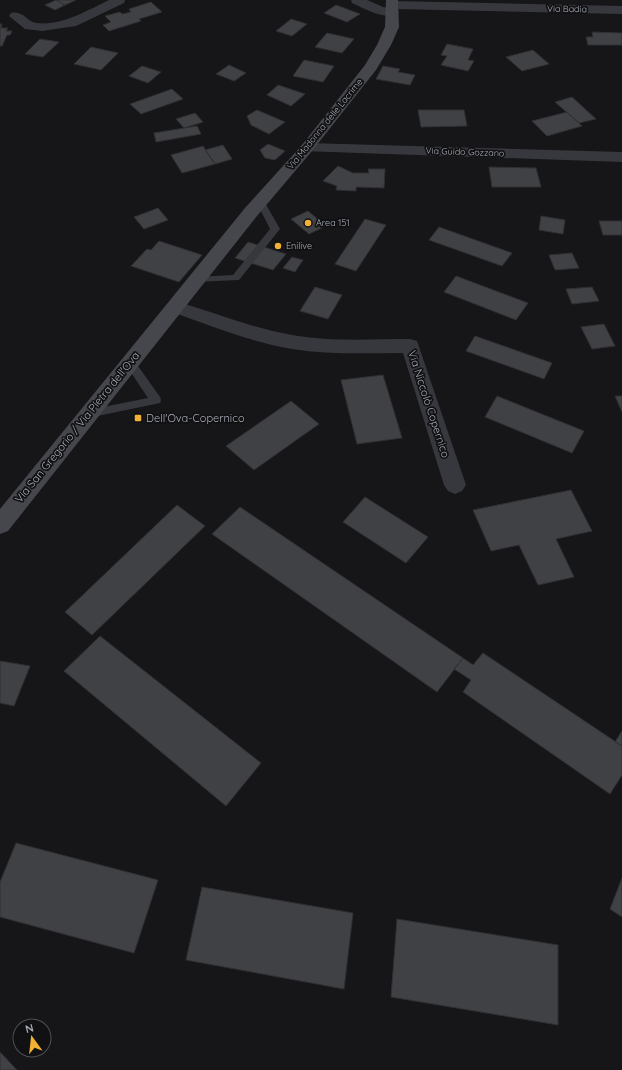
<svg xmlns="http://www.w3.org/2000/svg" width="622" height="1070" font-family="Quicksand,sans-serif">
	<rect width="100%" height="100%" fill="#161618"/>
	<path fill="#404145" stroke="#303034" d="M 56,0 L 76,0 L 65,5 Z
		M 56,0 L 65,5 L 55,10 L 45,5 Z
		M 151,2 L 162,12 L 139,19 L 141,21 L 109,31 L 103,25 L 111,22 L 105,16 L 120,12 L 122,14 L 131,12 L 129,9 Z
		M 336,5 L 360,14 L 347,22 L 324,13 Z
		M 291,19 L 307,24 L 292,36 L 276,31 Z
		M 0,24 L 2,24 L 1,28 L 8,28 L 6,31 L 12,31 L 10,35 L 7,35 L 2,46 L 0,46 Z
		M 592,32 L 622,33 L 622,45 L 588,45 L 586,37 L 593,37 Z
		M 327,33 L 354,39 L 342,53 L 315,47 Z
		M 40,39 L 59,42 L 43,57 L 25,54 Z
		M 447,44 L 473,49 L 468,60 L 474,61 L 468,71 L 441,65 L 447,56 L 441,55 Z
		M 91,47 L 118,53 L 101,70 L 74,64 Z
		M 533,50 L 549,64 L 522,71 L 506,57 Z
		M 304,60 L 334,66 L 323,82 L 293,76 Z
		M 229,65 L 246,73 L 234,81 L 216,74 Z
		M 142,66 L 161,72 L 148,83 L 129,76 Z
		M 383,66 L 400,69 L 398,72 L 415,75 L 410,85 L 376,79 Z
		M 278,85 L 305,94 L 291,106 L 267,95 Z
		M 172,89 L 183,99 L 141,114 L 130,104 Z
		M 572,97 L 596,119 L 579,123 L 555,102 Z
		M 257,110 L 285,122 L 269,134 L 251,125 L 247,116 Z
		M 418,110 L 464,110 L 467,126 L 421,127 Z
		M 567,112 L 582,126 L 547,136 L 532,121 Z
		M 195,113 L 203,122 L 184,128 L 176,119 Z
		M 197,126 L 201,134 L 156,142 L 154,133 Z
		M 268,144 L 285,151 L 275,160 L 265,158 L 260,150 Z
		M 223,145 L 232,159 L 215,164 L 205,150 Z
		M 203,146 L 215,164 L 182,173 L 171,155 Z
		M 338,166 L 353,173 L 369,173 L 368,169 L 385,169 L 384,188 L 356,187 L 356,191 L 336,190 L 337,186 L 323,181 Z
		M 489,167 L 536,168 L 541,187 L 492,187 Z
		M 158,208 L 168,220 L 144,229 L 134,217 Z
		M 308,211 L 326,226 L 309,234 L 291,219 Z
		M 541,216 L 565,220 L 563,234 L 539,230 Z
		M 365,219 L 386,225 L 356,271 L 335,264 Z
		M 599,221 L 622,221 L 622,235 L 603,235 Z
		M 439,227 L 512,253 L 502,266 L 429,240 Z
		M 159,241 L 202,255 L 179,282 L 131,266 L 147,249 L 151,250 Z
		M 248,242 L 286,254 L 273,270 L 235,258 Z
		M 572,253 L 579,268 L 555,270 L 549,255 Z
		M 292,257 L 303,260 L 295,272 L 283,268 Z
		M 456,276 L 528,303 L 516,320 L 444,292 Z
		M 315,287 L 342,295 L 328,319 L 300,311 Z
		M 592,287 L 599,301 L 572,304 L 566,289 Z
		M 604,324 L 615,346 L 592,349 L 581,327 Z
		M 475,336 L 552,363 L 544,379 L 466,351 Z
		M 383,375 L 402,438 L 357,444 L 341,380 Z
		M 497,396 L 584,431 L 572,453 L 485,417 Z
		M 615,396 L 622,396 L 622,412 Z
		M 291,401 L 319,424 L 254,470 L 226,446 Z
		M 571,490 L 592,531 L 556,539 L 574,577 L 538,585 L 519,545 L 491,551 L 473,510 Z
		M 365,497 L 428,537 L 406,563 L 343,522 Z
		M 177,505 L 205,526 L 92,635 L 65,612 Z
		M 240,507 L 463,658 L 437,692 L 212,534 Z
		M 100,636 L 261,763 L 226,806 L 64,671 Z
		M 483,653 L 622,746 L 622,775 L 610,794 L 463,692 L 471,680 L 454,669 L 463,658 L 473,665 Z
		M 0,661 L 30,666 L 14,706 L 0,703 Z
		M 622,731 L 622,746 L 615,742 Z
		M 16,843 L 158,880 L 134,953 L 0,917 L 0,882 Z
		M 622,878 L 622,917 L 610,909 Z
		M 202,887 L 353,913 L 344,989 L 186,960 Z
		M 397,919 L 558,945 L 558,1025 L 391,997 Z
		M 0,1052 L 17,1070 L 0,1070 Z"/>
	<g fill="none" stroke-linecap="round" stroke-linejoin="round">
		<path fill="#37383d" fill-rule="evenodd" d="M 260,198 L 264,201 L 280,229 L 239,280 L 194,282 L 192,280 L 197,277 L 233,275 L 270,229 L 256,201 Z
			M 129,358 L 133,359 L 160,397 L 161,400 L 160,403 L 88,418 L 84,417 L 83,414 L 84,411 L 88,410 L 148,398 L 124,362 L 125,359 Z"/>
		<path fill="#37383d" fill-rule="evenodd" d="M 109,0 L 125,0 L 124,3 L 76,26 L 42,31 L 25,29 L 9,16 L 11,13 C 23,10 26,21 36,23 C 62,26 86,11 109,0 Z
			M 351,0 L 367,0 L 383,7 L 389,8 L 387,5 L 388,2 L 393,1 L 622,6 L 622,14 L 395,9 L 399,12 L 397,15 C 381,19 366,9 352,3 Z
			M 307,143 L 622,152 L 622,162 L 302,151 L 299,148 L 302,145 Z
			M 175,301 C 214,312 251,328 292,335 C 330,342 371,339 410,339 L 417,341 L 466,485 L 462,491 L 455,494 L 448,491 L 444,485 L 403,353 C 366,353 329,355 292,349 C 250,342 209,325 169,311 L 166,307 L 169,303 Z"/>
		<path fill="#45474d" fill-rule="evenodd" d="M 386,0 L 398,0 L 399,27 L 391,45 L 376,70 L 312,151 L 257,216 L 8,531 L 0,534 L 0,509 L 245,208 L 302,145 L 365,65 L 377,45 L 385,27 Z"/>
	</g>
	<g fill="#f2b134" stroke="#111113" stroke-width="1.5">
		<circle cx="308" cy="223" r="4"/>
		<circle cx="278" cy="246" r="4"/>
		<rect x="134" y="414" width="8" height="8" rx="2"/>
	</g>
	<g text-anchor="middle" stroke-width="3.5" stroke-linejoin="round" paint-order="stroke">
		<g font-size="9" fill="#a8adb8" stroke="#111113">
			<text transform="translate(567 9) rotate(1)" y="3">Via Badia</text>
			<text transform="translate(325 124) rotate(-51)" y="3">Via Madonna delle Lacrime</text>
			<text transform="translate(465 152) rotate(2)" y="3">Via Guido Gozzano</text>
		</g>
		<g font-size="9" fill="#a8adb8" stroke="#111113" text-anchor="start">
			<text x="316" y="226">Area 151</text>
			<text x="286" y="249">Enilive</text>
		</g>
		<g font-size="11" fill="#a8adb8" stroke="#111113">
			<text transform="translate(429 404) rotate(72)" y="4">Via Niccolò Copernico</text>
			<text transform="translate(77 427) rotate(-51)" y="4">Via San Gregorio / Via Pietra dell'Ova</text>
		</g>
		<g font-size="11" fill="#a8adb8" stroke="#111113" text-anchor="start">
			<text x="146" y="422">Dell'Ova-Copernico</text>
		</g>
	</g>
	<g transform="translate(32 1038) rotate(345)"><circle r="19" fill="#111113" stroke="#4d4f55"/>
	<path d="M0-3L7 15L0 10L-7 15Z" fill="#f2b134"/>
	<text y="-6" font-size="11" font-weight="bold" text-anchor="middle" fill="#a8adb8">N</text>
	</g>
</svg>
